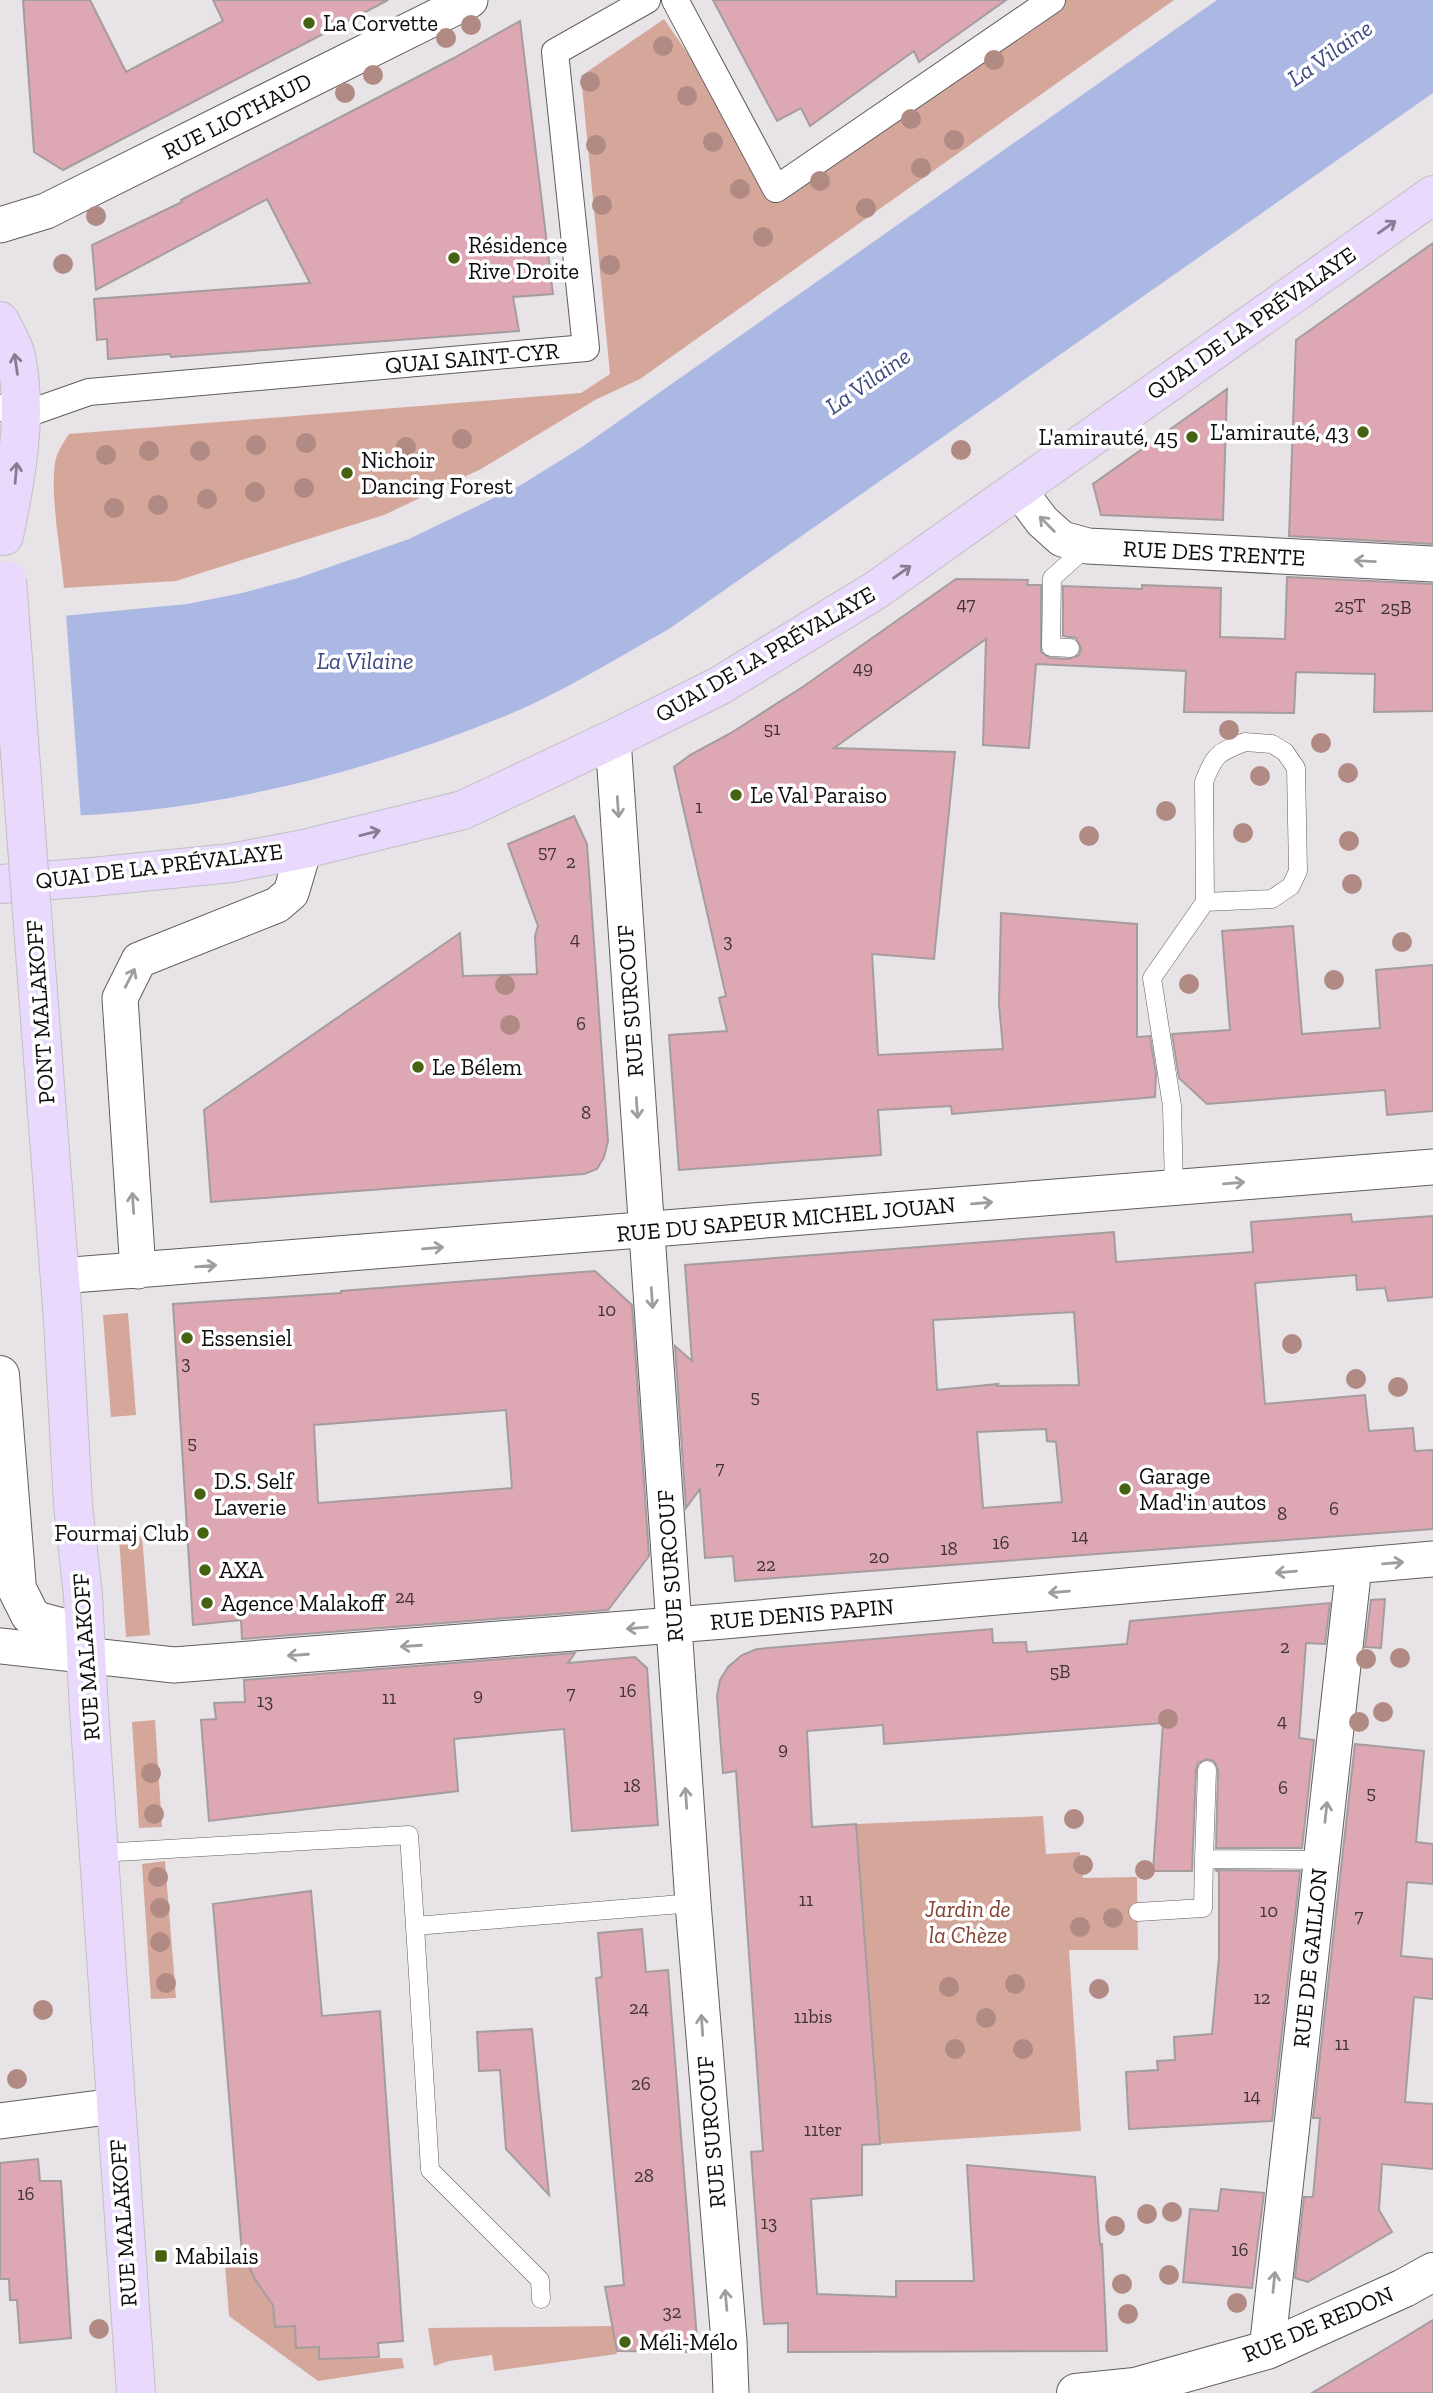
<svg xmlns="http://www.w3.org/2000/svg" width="1433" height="2393" font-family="'Zilla Slab',serif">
	<rect width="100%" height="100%" fill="#e8e3e7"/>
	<path fill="#d5a79b" d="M 1037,0 L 1174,0 L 640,379 L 595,400 L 481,469 L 384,515 L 176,581 L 64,588 C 61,552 50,497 55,463 C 57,452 63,443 69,434 L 581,393 L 610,374 L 581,76 L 664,19 L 775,180 Z
		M 128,1313 L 136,1415 L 111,1417 L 103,1315 Z
		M 142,1536 L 150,1635 L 126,1637 L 119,1538 Z
		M 155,1720 L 162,1827 L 139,1828 L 132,1722 Z
		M 1043,1816 L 1046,1854 L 1080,1852 L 1083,1878 L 1137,1877 L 1138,1950 L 1069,1950 L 1081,2131 L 880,2144 L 856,1824 Z
		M 165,1861 L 176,1998 L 151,1999 L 142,1864 Z
		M 240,2250 L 256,2281 L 273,2305 L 275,2327 L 295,2326 L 296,2348 L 319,2347 L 320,2359 L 402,2358 L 404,2368 L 318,2381 L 229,2316 L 224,2251 Z
		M 612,2326 L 617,2354 L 494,2371 L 492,2355 L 449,2361 L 434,2366 L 428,2328 Z"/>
	<path fill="#abb8e3" d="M 1217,0 L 1433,0 L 1433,93 L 669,629 C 615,659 562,693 505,716 C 407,756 305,786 200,803 C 135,814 66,816 0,820 L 0,622 L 187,604 L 242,593 L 298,578 L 409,539 L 521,485 L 582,447 Z"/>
	<path fill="#e8e3e7" d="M 66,613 L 81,819 L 0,824 L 0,619 Z"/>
	<path fill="#dda8b4" stroke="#a49d9e" stroke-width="2" fill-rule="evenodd" d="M 23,0 L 90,0 L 126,72 L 223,21 L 213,0 L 388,0 L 63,170 L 34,152 Z
		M 713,0 L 1006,0 L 919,62 L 914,51 L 810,126 L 801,108 L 777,121 Z
		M 520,21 L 553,294 L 513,297 L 519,331 L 171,357 L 170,354 L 108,359 L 107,339 L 97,340 L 94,299 L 310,283 L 267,199 L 96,290 L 92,245 L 182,202 L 181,200 L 452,59 Z
		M 1433,243 L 1433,544 L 1289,536 L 1296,340 Z
		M 1227,389 L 1223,520 L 1101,515 L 1093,484 Z
		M 1287,577 L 1433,584 L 1433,711 L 1374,712 L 1375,674 L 1296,672 L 1294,713 L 1184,712 L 1186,671 L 1036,664 L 1029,748 L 983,745 L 986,639 L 834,748 L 955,752 L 934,959 L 872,954 L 878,1055 L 1003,1049 L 999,1004 L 1001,913 L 1137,924 L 1137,1037 L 1150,1036 L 1156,1074 L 1155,1097 L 952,1114 L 951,1106 L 878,1110 L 881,1155 L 679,1170 L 669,1035 L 727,1031 L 719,998 L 726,996 L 674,767 L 690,755 L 731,733 L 804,686 L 956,579 L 1028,580 L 1027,585 L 1041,585 L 1041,652 L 1050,658 L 1069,659 L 1079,655 L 1081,648 L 1076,638 L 1063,636 L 1063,586 L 1142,589 L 1142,585 L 1221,588 L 1220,637 L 1285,639 Z
		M 574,816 L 587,844 L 608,1141 L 604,1157 L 597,1169 L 584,1174 L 211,1202 L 204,1110 L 460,933 L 463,976 L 537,974 L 535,936 L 538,926 L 508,844 Z
		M 1293,926 L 1302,1034 L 1380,1028 L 1376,970 L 1433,965 L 1433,1111 L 1387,1115 L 1385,1090 L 1207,1104 L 1179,1078 L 1172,1034 L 1230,1030 L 1222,931 Z
		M 1351,1214 L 1352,1222 L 1433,1216 L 1433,1297 L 1388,1301 L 1385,1288 L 1357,1290 L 1356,1275 L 1255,1283 L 1265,1404 L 1365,1395 L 1369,1431 L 1413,1428 L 1415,1451 L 1433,1450 L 1433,1529 L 735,1581 L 733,1556 L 705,1558 L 700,1489 L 686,1508 L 675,1346 L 692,1361 L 685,1265 L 1114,1232 L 1116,1262 L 1253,1252 L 1251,1222 ZM 1074,1312 L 1079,1385 L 997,1386 L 998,1384 L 937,1390 L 933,1320 ZM 1046,1429 L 1047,1441 L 1056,1442 L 1062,1502 L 983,1508 L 977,1432 Z
		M 595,1271 L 632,1305 L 649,1556 L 608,1610 L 242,1639 L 241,1620 L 193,1625 L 173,1304 L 341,1293 L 341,1291 ZM 506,1410 L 512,1488 L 318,1503 L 314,1425 Z
		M 1385,1599 L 1381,1648 L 1365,1647 L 1371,1600 Z
		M 1330,1603 L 1325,1644 L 1306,1643 L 1299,1738 L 1314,1740 L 1302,1848 L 1216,1848 L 1218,1770 L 1214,1761 L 1207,1759 L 1198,1763 L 1196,1770 L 1192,1871 L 1153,1871 L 1163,1723 L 884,1744 L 883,1725 L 807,1731 L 812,1827 L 856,1824 L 880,2144 L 862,2145 L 862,2195 L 811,2199 L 817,2294 L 896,2297 L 896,2281 L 974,2281 L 967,2165 L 1095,2177 L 1100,2245 L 1102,2244 L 1107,2351 L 788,2352 L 788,2323 L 764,2324 L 761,2290 L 751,2152 L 763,2151 L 736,1771 L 723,1773 L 717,1696 L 720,1680 L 728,1667 L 742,1655 L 757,1649 L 992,1629 L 993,1643 L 1026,1642 L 1027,1652 L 1127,1644 L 1130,1621 Z
		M 575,1653 L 568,1663 L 635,1657 L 647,1668 L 658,1825 L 572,1831 L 564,1729 L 454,1739 L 458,1791 L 209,1821 L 201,1720 L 216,1719 L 214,1703 L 245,1702 L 244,1680 Z
		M 1355,1744 L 1424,1751 L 1416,1842 L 1433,1844 L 1433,1884 L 1407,1882 L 1401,1956 L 1433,1959 L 1433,1999 L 1414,1997 L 1405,2102 L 1433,2104 L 1433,2169 L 1382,2164 L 1379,2210 L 1392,2232 L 1308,2282 L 1295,2278 L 1304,2197 L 1313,2197 L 1320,2118 L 1313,2118 Z
		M 1215,1870 L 1300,1871 L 1272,2121 L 1129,2129 L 1126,2072 L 1158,2070 L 1157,2061 L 1175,2060 L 1174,2037 L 1212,2034 L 1219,1957 L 1219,1872 Z
		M 311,1891 L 322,2016 L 380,2011 L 403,2341 L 378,2343 L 379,2357 L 319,2359 L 319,2347 L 296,2348 L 295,2326 L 275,2327 L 273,2305 L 256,2281 L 242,2253 L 213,1904 Z
		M 642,1929 L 646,1972 L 668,1970 L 698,2352 L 617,2351 L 605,2287 L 624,2285 L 596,1978 L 602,1977 L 598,1933 Z
		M 532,2029 L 549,2195 L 506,2149 L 500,2070 L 479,2071 L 477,2032 Z
		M 38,2159 L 40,2181 L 61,2181 L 71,2338 L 20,2343 L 17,2300 L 10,2300 L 9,2279 L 0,2279 L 0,2163 Z
		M 1221,2189 L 1264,2193 L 1252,2288 L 1183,2282 L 1190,2209 L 1218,2211 Z
		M 1433,2320 L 1433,2393 L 1312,2393 L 1397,2342 Z"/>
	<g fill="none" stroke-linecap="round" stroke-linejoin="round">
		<defs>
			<path id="service" d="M 1070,648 L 1051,647 L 1052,578 L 1088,546
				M 1245,742 L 1272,744 L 1285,752 L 1296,768 L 1298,871 L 1291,886 L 1272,899 L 1205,902 L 1204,782 C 1214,755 1218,752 1245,742 Z
				M 1174,1188 L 1172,1106 L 1152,978 L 1205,902
				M 99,1853 L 409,1835 L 415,1926
				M 1204,1859 L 1207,1770
				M 1138,1912 L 1203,1908 L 1204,1859 L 1321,1860
				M 541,2299 L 540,2280 L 430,2170 L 415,1926 L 693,1903"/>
			<path id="pedestrian" d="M 675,0 L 776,189 L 1052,0
				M 0,408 L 35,411 L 89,392 L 586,348 L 555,52 L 647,0"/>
			<path id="minor" d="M 0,225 L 46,211 L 470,0
				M 1018,489 L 1042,521 L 1062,539 L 1088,546 L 1433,564
				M 613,739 L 693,1903 L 729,2341 L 731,2393
				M 138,1271 L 120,998 L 139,960 L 277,905 L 291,893 L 304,849
				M 60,1276 L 1433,1167
				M 0,1646 L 174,1665 L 724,1621 L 1433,1559
				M 0,2121 L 115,2106
				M 1267,2350 L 1354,1566"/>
			<path id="tertiary" d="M 0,1375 L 17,1589 L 30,1615 L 38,1621 L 68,1629 L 75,1636 L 87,1655
				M 1076,2393 L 1135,2387 L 1267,2350 L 1404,2288 L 1433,2272"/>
			<path id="primary" d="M 0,321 C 5,332 13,344 16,356 C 28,416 16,478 4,536
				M 0,884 L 92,877 L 231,863 L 304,849 L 463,810 L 613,739 L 719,686 L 876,590 L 1433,195
				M 47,1112 L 63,1320 L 73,1505 L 83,1596 L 89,1710 L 136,2393"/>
		</defs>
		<use href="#service" stroke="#615c60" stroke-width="19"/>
		<use href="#pedestrian" stroke="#615c60" stroke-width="28"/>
		<use href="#minor" stroke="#615c60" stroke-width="37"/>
		<use href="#tertiary" stroke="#615c60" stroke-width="40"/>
		<use href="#primary" stroke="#c0c0c0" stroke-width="40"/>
		<use href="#service" stroke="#fff" stroke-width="18"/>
		<use href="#pedestrian" stroke="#fff" stroke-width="26"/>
		<use href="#minor" stroke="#fff" stroke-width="35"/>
		<use href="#tertiary" stroke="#fff" stroke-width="38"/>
		<use href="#primary" stroke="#e8d9fd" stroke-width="38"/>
		<defs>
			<path id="primary-bridge" d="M 7,580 L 47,1112"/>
		</defs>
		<use href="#primary-bridge" stroke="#c0c0c0" stroke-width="40" stroke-linecap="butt"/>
		<use href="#primary-bridge" stroke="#e8d9fd" stroke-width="38"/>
	</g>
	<g fill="#b18a83">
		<circle cx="471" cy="25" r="10"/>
		<circle cx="446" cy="38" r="10"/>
		<circle cx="663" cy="46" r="10"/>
		<circle cx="994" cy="60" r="10"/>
		<circle cx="373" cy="75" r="10"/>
		<circle cx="590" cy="82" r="10"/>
		<circle cx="345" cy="93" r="10"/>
		<circle cx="687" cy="96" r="10"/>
		<circle cx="911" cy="119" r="10"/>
		<circle cx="954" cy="140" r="10"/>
		<circle cx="713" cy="142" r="10"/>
		<circle cx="596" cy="145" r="10"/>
		<circle cx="921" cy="168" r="10"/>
		<circle cx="820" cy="181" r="10"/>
		<circle cx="740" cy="189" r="10"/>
		<circle cx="602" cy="205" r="10"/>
		<circle cx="866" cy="208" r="10"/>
		<circle cx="96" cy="216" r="10"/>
		<circle cx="763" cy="237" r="10"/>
		<circle cx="63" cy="264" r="10"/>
		<circle cx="610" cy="265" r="10"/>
		<circle cx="462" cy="439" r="10"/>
		<circle cx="306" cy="443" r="10"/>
		<circle cx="256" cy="445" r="10"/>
		<circle cx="406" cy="447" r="10"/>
		<circle cx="961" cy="450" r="10"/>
		<circle cx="149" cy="451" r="10"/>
		<circle cx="200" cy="451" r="10"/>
		<circle cx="106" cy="455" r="10"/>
		<circle cx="304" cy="488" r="10"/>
		<circle cx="255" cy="492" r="10"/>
		<circle cx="207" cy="499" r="10"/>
		<circle cx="158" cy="505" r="10"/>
		<circle cx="114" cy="508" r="10"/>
		<circle cx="1229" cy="730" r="10"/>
		<circle cx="1321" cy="743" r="10"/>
		<circle cx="1348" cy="773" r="10"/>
		<circle cx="1260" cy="776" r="10"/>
		<circle cx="1166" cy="811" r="10"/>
		<circle cx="1243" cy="833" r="10"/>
		<circle cx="1089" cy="836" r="10"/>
		<circle cx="1349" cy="841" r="10"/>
		<circle cx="1352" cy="884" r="10"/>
		<circle cx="1402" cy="942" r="10"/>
		<circle cx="1334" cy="980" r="10"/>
		<circle cx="1189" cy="984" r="10"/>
		<circle cx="505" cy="985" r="10"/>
		<circle cx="510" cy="1025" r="10"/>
		<circle cx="1292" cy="1344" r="10"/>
		<circle cx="1356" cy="1379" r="10"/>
		<circle cx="1398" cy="1387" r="10"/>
		<circle cx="1400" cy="1658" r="10"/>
		<circle cx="1366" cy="1659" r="10"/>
		<circle cx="1383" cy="1712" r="10"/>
		<circle cx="1168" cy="1719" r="10"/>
		<circle cx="1359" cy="1722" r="10"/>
		<circle cx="151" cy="1773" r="10"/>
		<circle cx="154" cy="1814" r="10"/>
		<circle cx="1074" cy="1819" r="10"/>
		<circle cx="1083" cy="1865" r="10"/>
		<circle cx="1145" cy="1870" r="10"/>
		<circle cx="158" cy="1877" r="10"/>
		<circle cx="160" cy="1908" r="10"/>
		<circle cx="1113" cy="1918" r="10"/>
		<circle cx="1080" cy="1927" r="10"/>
		<circle cx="160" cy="1942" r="10"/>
		<circle cx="166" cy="1983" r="10"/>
		<circle cx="1015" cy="1984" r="10"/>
		<circle cx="949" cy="1987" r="10"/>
		<circle cx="1099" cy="1989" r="10"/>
		<circle cx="43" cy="2010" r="10"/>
		<circle cx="986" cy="2018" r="10"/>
		<circle cx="955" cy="2049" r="10"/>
		<circle cx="1023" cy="2049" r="10"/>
		<circle cx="17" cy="2079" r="10"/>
		<circle cx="1172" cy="2212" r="10"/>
		<circle cx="1147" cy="2214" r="10"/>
		<circle cx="1115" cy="2226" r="10"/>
		<circle cx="1169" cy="2275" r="10"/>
		<circle cx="1122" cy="2284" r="10"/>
		<circle cx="1237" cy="2303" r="10"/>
		<circle cx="1128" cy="2314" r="10"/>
		<circle cx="99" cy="2329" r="10"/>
	</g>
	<defs><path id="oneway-shaft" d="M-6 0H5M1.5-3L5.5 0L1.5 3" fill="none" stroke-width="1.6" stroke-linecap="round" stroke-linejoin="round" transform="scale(1.75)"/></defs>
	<g stroke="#867d91">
		<use href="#oneway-shaft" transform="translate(1387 227) rotate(-35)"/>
		<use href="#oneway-shaft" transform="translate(16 364) rotate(-98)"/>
		<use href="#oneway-shaft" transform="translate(16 473) rotate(-85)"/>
		<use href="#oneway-shaft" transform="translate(902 572) rotate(-35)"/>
		<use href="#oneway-shaft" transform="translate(370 833) rotate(-14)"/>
	</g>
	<g stroke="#9f9e9e">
		<use href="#oneway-shaft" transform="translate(1047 524) rotate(-135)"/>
		<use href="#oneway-shaft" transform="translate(1365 561) rotate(-177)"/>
		<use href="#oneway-shaft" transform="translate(618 807) rotate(86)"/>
		<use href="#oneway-shaft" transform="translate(130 978) rotate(-63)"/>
		<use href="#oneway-shaft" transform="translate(637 1108) rotate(86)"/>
		<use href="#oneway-shaft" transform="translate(1234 1183) rotate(-5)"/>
		<use href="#oneway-shaft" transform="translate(133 1203) rotate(-94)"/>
		<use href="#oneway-shaft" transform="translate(982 1203) rotate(-5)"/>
		<use href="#oneway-shaft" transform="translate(433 1248) rotate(-5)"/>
		<use href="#oneway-shaft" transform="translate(206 1266) rotate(-5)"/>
		<use href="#oneway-shaft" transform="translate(652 1298) rotate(86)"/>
		<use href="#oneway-shaft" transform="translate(1393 1563) rotate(-5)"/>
		<use href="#oneway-shaft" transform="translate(1286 1572) rotate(175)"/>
		<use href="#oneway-shaft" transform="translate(1059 1592) rotate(175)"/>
		<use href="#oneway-shaft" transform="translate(637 1628) rotate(175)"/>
		<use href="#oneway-shaft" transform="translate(411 1646) rotate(176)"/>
		<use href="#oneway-shaft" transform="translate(298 1655) rotate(176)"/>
		<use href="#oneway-shaft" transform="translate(686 1798) rotate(-94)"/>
		<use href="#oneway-shaft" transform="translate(1326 1812) rotate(-84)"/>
		<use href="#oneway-shaft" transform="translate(702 2025) rotate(-94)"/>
		<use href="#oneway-shaft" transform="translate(1274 2282) rotate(-84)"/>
		<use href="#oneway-shaft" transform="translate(726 2300) rotate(-95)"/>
	</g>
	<g fill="#476212" stroke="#fff" stroke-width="2.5">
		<circle cx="309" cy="23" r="7"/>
		<circle cx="454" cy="258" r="7"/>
		<circle cx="1363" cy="432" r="7"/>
		<circle cx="1192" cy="437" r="7"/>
		<circle cx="347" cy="473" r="7"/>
		<circle cx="736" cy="795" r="7"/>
		<circle cx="418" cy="1067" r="7"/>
		<circle cx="187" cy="1338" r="7"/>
		<circle cx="1125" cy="1489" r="7"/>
		<circle cx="200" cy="1494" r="7"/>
		<circle cx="203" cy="1533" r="7"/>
		<circle cx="205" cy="1570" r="7"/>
		<circle cx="207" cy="1603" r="7"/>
		<rect x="154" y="2249" width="14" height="14" rx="3.5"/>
		<circle cx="625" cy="2342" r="7"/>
	</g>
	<g text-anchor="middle" stroke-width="7" stroke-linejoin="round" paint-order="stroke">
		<g font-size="19" fill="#423337">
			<text x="966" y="610">47</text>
			<text x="1350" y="612">25T</text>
			<text x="1396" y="614">25B</text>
			<text x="863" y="674">49</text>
			<text x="772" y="735">51</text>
			<text x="699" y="813">1</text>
			<text x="547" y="858">57</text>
			<text x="571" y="868">2</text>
			<text x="575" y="945">4</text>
			<text x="728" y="947">3</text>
			<text x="581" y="1030">6</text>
			<text x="586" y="1119">8</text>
			<text x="607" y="1316">10</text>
			<text x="186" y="1369">3</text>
			<text x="755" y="1403">5</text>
			<text x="192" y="1449">5</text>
			<text x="720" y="1474">7</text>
			<text x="1334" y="1515">6</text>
			<text x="1282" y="1520">8</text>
			<text x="1080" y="1542">14</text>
			<text x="1001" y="1549">16</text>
			<text x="949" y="1555">18</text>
			<text x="879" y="1563">20</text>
			<text x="766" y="1571">22</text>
			<text x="405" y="1603">24</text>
			<text x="1285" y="1653">2</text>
			<text x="1060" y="1678">5B</text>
			<text x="628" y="1697">16</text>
			<text x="571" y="1699">7</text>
			<text x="478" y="1701">9</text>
			<text x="389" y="1704">11</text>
			<text x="265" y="1707">13</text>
			<text x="1282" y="1727">4</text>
			<text x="783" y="1755">9</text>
			<text x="632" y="1792">18</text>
			<text x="1283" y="1794">6</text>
			<text x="1371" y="1799">5</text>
			<text x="806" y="1906">11</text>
			<text x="1269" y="1917">10</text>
			<text x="1359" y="1922">7</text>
			<text x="1262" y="2004">12</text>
			<text x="639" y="2014">24</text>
			<text x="813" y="2023">11bis</text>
			<text x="1342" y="2050">11</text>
			<text x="641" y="2090">26</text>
			<text x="1252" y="2102">14</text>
			<text x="823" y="2136">11ter</text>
			<text x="644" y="2182">28</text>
			<text x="26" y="2200">16</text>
			<text x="769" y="2229">13</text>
			<text x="1240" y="2256">16</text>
			<text x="672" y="2318">32</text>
		</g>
		<g font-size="23" fill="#0e0c0d" stroke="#fff" text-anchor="start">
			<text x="323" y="31">La Corvette</text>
			<text x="468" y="253">Résidence<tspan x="468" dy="26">Rive Droite</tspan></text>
			<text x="1349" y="440" text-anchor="end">L'amirauté, 43</text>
			<text x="1178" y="445" text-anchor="end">L'amirauté, 45</text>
			<text x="361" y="468">Nichoir<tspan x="361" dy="26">Dancing Forest</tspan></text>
			<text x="750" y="803">Le Val Paraiso</text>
			<text x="432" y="1075">Le Bélem</text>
			<text x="201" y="1346">Essensiel</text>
			<text x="1139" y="1484">Garage<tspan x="1139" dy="26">Mad'in autos</tspan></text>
			<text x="214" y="1489">D.S. Self<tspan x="214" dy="26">Laverie</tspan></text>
			<text x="189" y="1541" text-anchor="end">Fourmaj Club</text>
			<text x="219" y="1578">AXA</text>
			<text x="221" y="1611">Agence Malakoff</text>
			<text x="175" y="2264">Mabilais</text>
			<text x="639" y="2350">Méli-Mélo</text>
		</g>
		<g font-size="23" fill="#0e0c0d" stroke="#fff">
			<text transform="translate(237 116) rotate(-27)" y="8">RUE LIOTHAUD</text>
			<text transform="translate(1251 323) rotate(-35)" y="8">QUAI DE LA PRÉVALAYE</text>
			<text transform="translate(472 358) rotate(-5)" y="8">QUAI SAINT-CYR</text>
			<text transform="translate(1214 553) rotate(3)" y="8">RUE DES TRENTE</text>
			<text transform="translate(765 654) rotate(-30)" y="8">QUAI DE LA PRÉVALAYE</text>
			<text transform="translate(159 866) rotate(-7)" y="8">QUAI DE LA PRÉVALAYE</text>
			<text transform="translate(630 1001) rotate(-94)" y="8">RUE SURCOUF</text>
			<text transform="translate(40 1012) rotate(-94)" y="8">PONT MALAKOFF</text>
			<text transform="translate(786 1219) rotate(-5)" y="8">RUE DU SAPEUR MICHEL JOUAN</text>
			<text transform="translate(670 1566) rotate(-94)" y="8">RUE SURCOUF</text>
			<text transform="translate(802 1614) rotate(-5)" y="8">RUE DENIS PAPIN</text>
			<text transform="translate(86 1657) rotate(-94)" y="8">RUE MALAKOFF</text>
			<text transform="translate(1310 1958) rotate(-84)" y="8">RUE DE GAILLON</text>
			<text transform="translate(711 2132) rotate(-95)" y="8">RUE SURCOUF</text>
			<text transform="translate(123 2223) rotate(-94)" y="8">RUE MALAKOFF</text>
			<text transform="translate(1318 2324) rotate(-23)" y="8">RUE DE REDON</text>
		</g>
		<g font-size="23" font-style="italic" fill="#844232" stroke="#fff">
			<text x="968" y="1917">Jardin de<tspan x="968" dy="26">la Chèze</tspan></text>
		</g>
		<g font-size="24" font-style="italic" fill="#3d4a82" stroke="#fff">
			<text transform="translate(1330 53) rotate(-35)" y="8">La Vilaine</text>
			<text transform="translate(868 381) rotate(-35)" y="8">La Vilaine</text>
			<text x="365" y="669">La Vilaine</text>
		</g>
	</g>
</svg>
